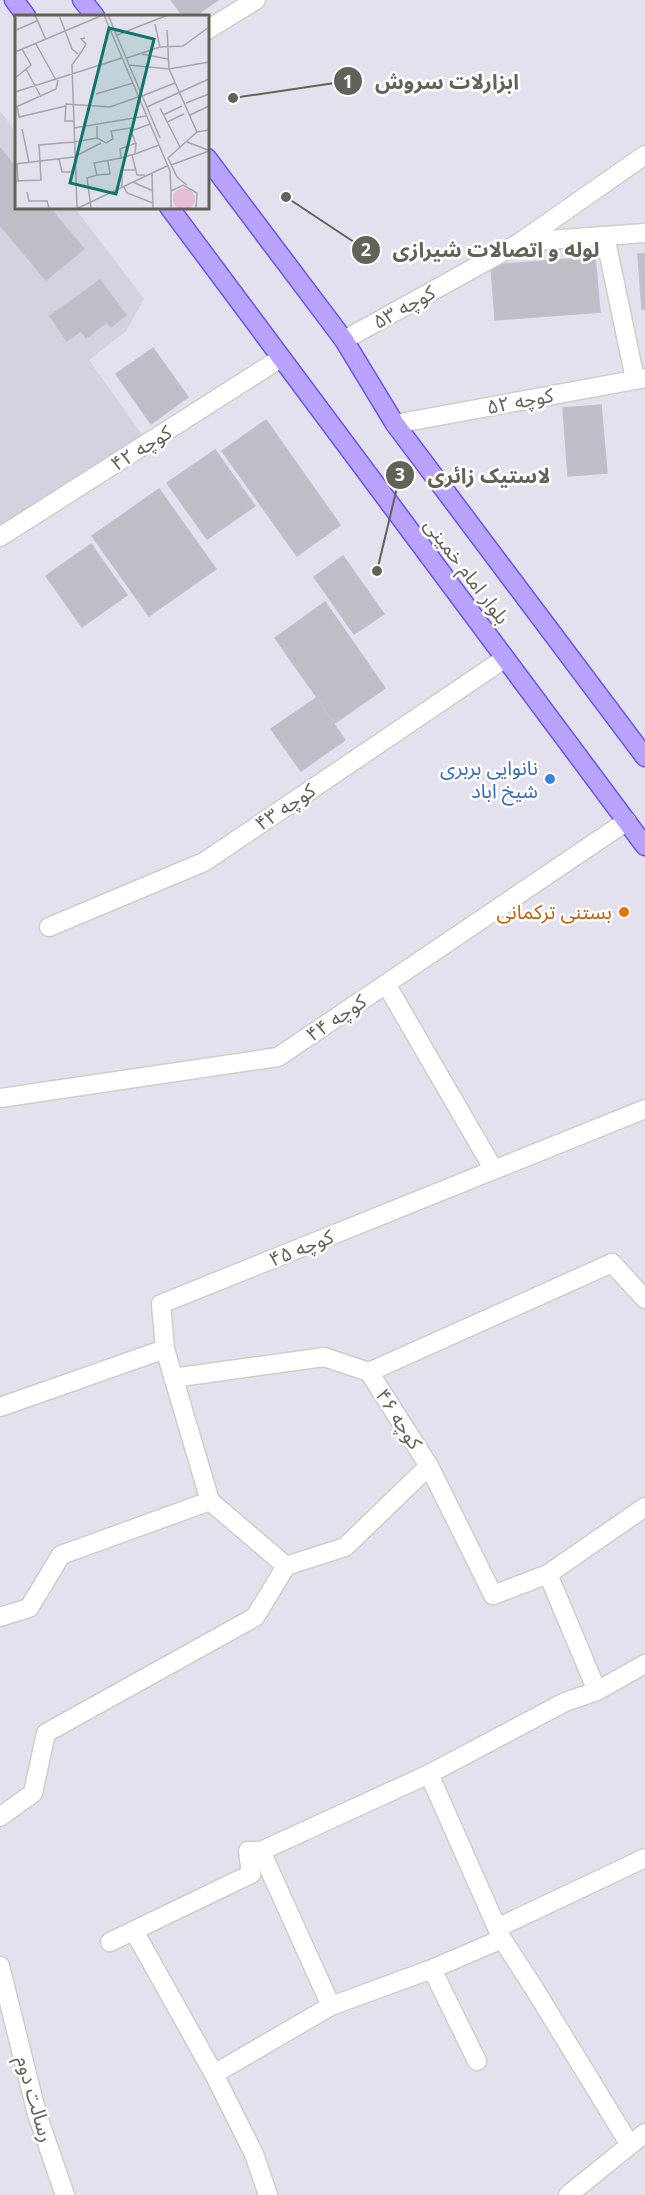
<svg xmlns="http://www.w3.org/2000/svg" width="645" height="2195" font-family="'Open Sans','Noto Sans Arabic',sans-serif">
	<rect width="100%" height="100%" fill="#e3e1ed"/>
	<path fill="#d4d2df" d="M 0,111 L 16,132 L 16,207 L 74,207 L 144,299 L 126,331 L 89,360 L 143,436 L 0,526 Z"/>
	<path fill="#bfbec7" stroke="#c1bfd1" stroke-width="1.5" d="M 171,0 L 218,0 L 195,16 L 183,16 Z
		M 0,148 L 16,168 L 16,207 L 49,207 L 84,249 L 46,280 L 0,225 Z
		M 638,254 L 645,254 L 645,309 L 642,309 Z
		M 595,257 L 600,312 L 495,320 L 491,265 Z
		M 100,280 L 126,315 L 111,327 L 107,322 L 86,338 L 81,331 L 67,341 L 50,316 Z
		M 153,348 L 188,397 L 151,424 L 116,374 Z
		M 601,405 L 607,473 L 568,476 L 563,408 Z
		M 266,420 L 340,525 L 297,556 L 222,451 Z
		M 215,450 L 255,506 L 207,539 L 167,483 Z
		M 159,489 L 216,569 L 149,616 L 92,536 Z
		M 91,544 L 127,595 L 82,627 L 46,576 Z
		M 343,556 L 384,614 L 354,634 L 314,577 Z
		M 325,602 L 385,688 L 335,723 L 275,638 Z
		M 316,698 L 345,740 L 301,771 L 271,729 Z"/>
	<g fill="none" stroke-linecap="round" stroke-linejoin="round">
		<defs>
			<path id="minor" d="M 207,30 L 256,0
				M 605,236 L 635,379
				M 521,242 L 645,233
				M 344,340 L 519,243 L 645,155
				M 395,424 L 645,378
				M 0,537 L 281,358
				M 49,927 L 204,862 L 504,659
				M 386,984 L 494,1170
				M 0,1098 L 278,1057 L 627,821
				M 173,1378 L 324,1357 L 369,1372
				M 0,1407 L 165,1349 L 161,1304 L 645,1109
				M 429,1466 L 493,1595 L 548,1574
				M 210,1501 L 286,1566 L 345,1547 L 429,1466 L 369,1372 L 612,1263 L 645,1299
				M 645,1507 L 548,1574 L 597,1691 L 645,1664
				M 0,1617 L 29,1608 L 61,1555 L 210,1501 L 165,1349
				M 429,1774 L 502,1939 L 432,1969 L 331,2006 L 261,1851 L 429,1774 L 565,1702 L 597,1691
				M 0,1817 L 33,1793 L 46,1733 L 255,1617 L 286,1566
				M 497,1928 L 645,1858
				M 134,1931 L 214,2074
				M 502,1939 L 532,1985 L 630,2145
				M 110,1942 L 251,1874 L 248,1851 L 261,1851
				M 0,1966 L 37,2114 L 65,2195
				M 432,1969 L 477,2061
				M 268,2195 L 254,2154 L 214,2074 L 331,2006
				M 568,2195 L 645,2133"/>
			<path id="major" d="M 14,0 L 26,16
				M 82,0 L 95,16
				M 207,158 L 344,340 L 395,424 L 645,757
				M 169,207 L 645,846"/>
		</defs>
		<use href="#minor" stroke="#cecfc8" stroke-width="21"/>
		<use href="#major" stroke="#6755f1" stroke-width="21"/>
		<use href="#minor" stroke="#fff" stroke-width="18"/>
		<use href="#major" stroke="#b9a3ff" stroke-width="18"/>
	</g>
	<circle fill="#3f7fe0" stroke="#fff" stroke-width="2" cx="550" cy="779" r="6"/>
	<circle fill="#e8710a" stroke="#fff" stroke-width="2" cx="624" cy="912" r="6"/>
	<g text-anchor="middle" stroke-width="5" stroke-linejoin="round" paint-order="stroke">
		<g font-size="20" fill="#626259" stroke="#fff">
			<text transform="translate(404 307) rotate(-29)" y="7">کوچه ۵۳</text>
			<text transform="translate(520 401) rotate(-11)" y="7">کوچه ۵۲</text>
			<text transform="translate(141 448) rotate(-32)" y="7">کوچه ۴۲</text>
			<text transform="translate(467 571) rotate(53)" y="7">بلوار امام خمینی</text>
			<text transform="translate(285 807) rotate(-34)" y="7">کوچه ۴۳</text>
			<text transform="translate(336 1018) rotate(-34)" y="7">کوچه ۴۴</text>
			<text transform="translate(301 1248) rotate(-22)" y="7">کوچه ۴۵</text>
			<text transform="translate(399 1419) rotate(57)" y="7">کوچه ۴۶</text>
			<text transform="translate(35 2099) rotate(74)" y="7">رسالت دوم</text>
		</g>
		<g font-size="20" fill="#366cbe" stroke="#fff" text-anchor="end">
			<text x="538" y="775">نانوایی بربری<tspan x="538" dy="23">شیخ اباد</tspan></text>
		</g>
		<g font-size="20" fill="#c56008" stroke="#fff" text-anchor="end">
			<text x="612" y="919">بستنی ترکمانی</text>
		</g>
	</g>
	<g transform="translate(15 15)">
		<rect width="194" height="194" fill="#e3e1ed"/>
		<path d="M158 184a11 11 0 1 1 22 0a11 11 0 1 1-22 0Z" fill="#e5bdd5"/>
		<path fill="none" stroke="#a7a6a9" stroke-width="1.5" d="M 20,0 L 31,25M 44,0 L 57,34 L 63,39M 89,0 L 155,156 L 156,176M 93,0 L 145,123M 140,9 L 145,32M 1,15 L 22,6M 152,15 L 154,54 L 182,117M 102,20 L 153,0M 21,29 L 41,65M 0,37 L 88,0M 127,39 L 153,44M 112,43 L 145,32 L 168,31 L 194,12M 114,50 L 154,54 L 194,47M 11,54 L 26,82M 0,63 L 16,50 L 7,34M 0,77 L 107,43M 81,79 L 118,68M 127,81 L 160,68M 171,88 L 194,79M 2,91 L 4,102 L 51,91M 1,92 L 41,74 L 43,65M 132,92 L 194,64M 145,93 L 165,132M 148,100 L 167,91M 175,100 L 194,91M 59,106 L 50,106 L 51,89 L 95,92 L 123,82M 152,107 L 169,99M 59,113 L 131,101M 7,114 L 14,147M 116,116 L 121,129 L 120,139 L 106,143 L 105,134 L 121,128M 82,123 L 91,128 L 98,124 L 96,116 L 115,113 L 116,116 L 135,109M 59,127 L 82,123 L 82,111M 172,127 L 193,135M 120,139 L 144,130M 117,140 L 122,160 L 130,160M 153,143 L 182,117 L 194,115M 153,143 L 162,162 L 172,170M 44,144 L 47,157 L 59,157M 93,146 L 95,159 L 82,160 L 79,148 L 106,143M 2,148 L 3,166M 0,149 L 59,142 L 86,128M 156,150 L 194,136M 137,159 L 138,193M 0,166 L 26,165 L 24,130 L 59,127M 118,167 L 138,176M 107,172 L 107,155 L 120,155M 109,172 L 112,178 L 138,188M 12,177 L 14,186 L 32,186 L 34,193M 62,193 L 57,50 L 67,36 L 71,29 L 66,24 L 70,23M 63,193 L 152,151M 76,193 L 72,163 L 82,160M 156,193 L 156,176 L 168,170 L 182,178 L 181,193"/>
		<path fill="#0f766e" fill-opacity="0.15" stroke="#0f766e" stroke-width="3" d="M 94,13 L 139,24 L 101,179 L 55,168 Z"/>
		<rect width="194" height="194" fill="none" stroke="#626259" stroke-width="3"/>
	</g>
	<path fill="none" stroke="#626259" stroke-width="2" d="M233 98L348 81M286 197L366 250M377 571L400 475"/>
	<g fill="#626259" stroke="#fff" stroke-width="2">
		<circle cx="233" cy="98" r="6"/>
		<circle cx="286" cy="197" r="6"/>
		<circle cx="377" cy="571" r="6"/>
		<circle cx="348" cy="81" r="15"/>
		<circle cx="366" cy="250" r="15"/>
		<circle cx="400" cy="475" r="15"/>
	</g>
	<g font-size="18" text-anchor="middle" font-weight="bold" fill="#fff">
		<text x="348" y="88">1</text>
		<text x="366" y="256">2</text>
		<text x="400" y="481">3</text>
	</g>
	<g font-size="21" text-anchor="middle" font-weight="bold" fill="#626259" stroke="#fff" stroke-width="5" stroke-linejoin="round" paint-order="stroke">
		<text x="447" y="89">ابزارلات سروش</text>
		<text x="496" y="257">لوله و اتصالات شیرازی</text>
		<text x="489" y="483">لاستیک زائری</text>
	</g>
</svg>
